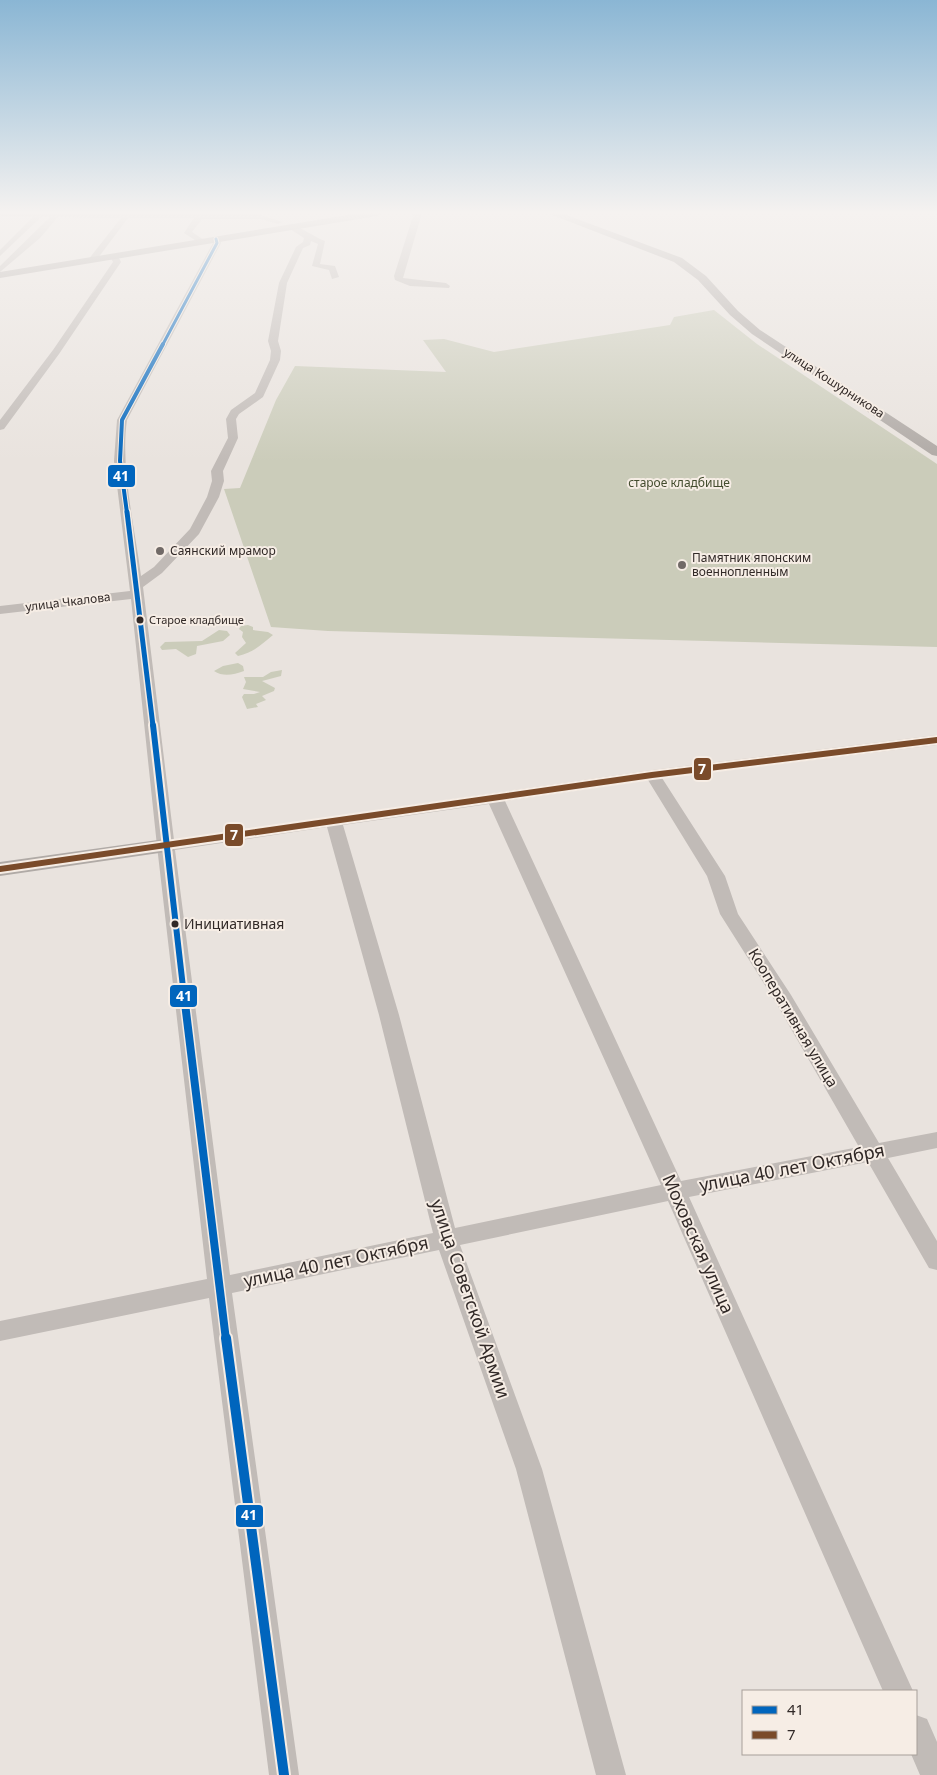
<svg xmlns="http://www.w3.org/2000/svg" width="937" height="1775" font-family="'Noto Sans',sans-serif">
	<rect width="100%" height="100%" fill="#e9e3de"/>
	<path fill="#cbccba" d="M 714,310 L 757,344 L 937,464 L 937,647 L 328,631 L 271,627 L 224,489 L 240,488 L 276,400 L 295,366 L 446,372 L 423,340 L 444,339 L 494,352 L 670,325 L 674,317 Z
		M 248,625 L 253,627 L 253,630 L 268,632 L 273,635 C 261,645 254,652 238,656 L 235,653 L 246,643 L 242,637 L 243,632 L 239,629 L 241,626 Z
		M 219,630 L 227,631 L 230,635 L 223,641 L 197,646 L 196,654 L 188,657 L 176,649 L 162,650 L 160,647 L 165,642 L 202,641 Z
		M 238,663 L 243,666 L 244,671 C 233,675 223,677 214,671 L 223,666 Z
		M 282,670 L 281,676 L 262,681 L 275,688 L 274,691 L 262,696 L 266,700 L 256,704 L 258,707 L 247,709 L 242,697 L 244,694 L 254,694 L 260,692 L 243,689 L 246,682 L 244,677 L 263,677 L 271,672 Z"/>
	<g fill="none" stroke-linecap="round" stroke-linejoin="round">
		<path fill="#c1bbb7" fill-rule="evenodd" d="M 0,213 L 206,213 L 261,215 L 282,222 L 278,224 L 261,219 L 202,219 L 192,232 L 204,240 L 204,244 L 201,244 L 184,233 L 194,218 L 128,218 L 95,262 L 92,262 L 88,260 L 121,218 L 58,217 L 40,238 L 0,272 L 0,266 L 50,217 L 41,217 L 0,256 L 0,250 L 33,217 L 0,216 Z
			M 414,213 L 422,213 L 403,278 L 446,283 L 450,286 L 449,288 L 410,286 L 395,280 L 394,276 Z
			M 290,225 C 298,225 316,238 325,241 L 320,264 L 335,266 L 339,277 L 332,279 L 329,270 L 312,266 L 318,244 L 311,241 L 310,245 L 303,248 L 287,283 L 278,341 L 281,351 L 280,360 L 263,397 L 239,414 L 236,419 L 238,438 L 223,471 L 224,481 L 219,497 L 199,534 L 162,573 L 143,587 L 174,840 L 652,770 L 937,735 L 937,745 L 662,778 L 725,876 L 738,914 L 791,995 L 879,1143 L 937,1132 L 937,1148 L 888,1158 L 937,1241 L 937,1270 L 929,1268 L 868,1162 L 689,1197 L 913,1691 L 883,1691 L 668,1201 L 460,1245 L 542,1469 L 626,1775 L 596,1775 L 516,1469 L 439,1250 L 232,1293 L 299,1775 L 269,1775 L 209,1298 L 0,1341 L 0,1321 L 207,1279 L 157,846 L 131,599 L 0,614 L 0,606 L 130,591 L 114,461 L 117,420 L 213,243 L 212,239 L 216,237 L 219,237 L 221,243 L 127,420 C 120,468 135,528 141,576 L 154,567 L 190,529 L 207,497 L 212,481 L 211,471 L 228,438 L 226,419 L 231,410 L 255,393 L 270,360 L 271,351 L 268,341 L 279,283 L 296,247 L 303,242 L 304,238 L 290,229 ZM 648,780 L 707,876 L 720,914 L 775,1001 L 859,1147 L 681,1181 L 505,801 ZM 489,804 L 661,1185 L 455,1228 L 399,1015 L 343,825 ZM 327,827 L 379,1015 L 433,1233 L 230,1275 L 175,850 Z
			M 111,254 L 117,254 L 121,262 L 59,354 L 4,429 L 0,430 L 0,420 L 53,350 L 113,262 L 110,256 Z
			M 916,1715 L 927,1719 L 937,1742 L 937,1775 L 920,1775 L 911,1754 L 916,1754 Z"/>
		<path fill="#b0aaa6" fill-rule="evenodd" d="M 360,213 L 382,213 L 377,216 L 0,278 L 0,272 Z
			M 547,213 L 561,213 L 682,258 L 706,276 L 738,311 L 760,330 L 937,446 L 937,456 L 932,455 L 752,334 L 730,315 L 698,280 L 674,262 Z
			M 165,839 L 173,841 L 176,846 L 173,851 L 0,876 L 0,862 Z"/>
		<defs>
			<path id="bus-1-far5" d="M 162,346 L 217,243 L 216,239"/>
			<path id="bus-1-far4" d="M 127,513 L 120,461 L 122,420 L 163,344"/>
			<path id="bus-1-far3" d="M 127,512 L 153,726"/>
			<path id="bus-1-far2" d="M 153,725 L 184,996"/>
			<path id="bus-1-far1" d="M 184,995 L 226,1340"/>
			<path id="bus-1" d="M 226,1338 L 284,1775"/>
			<path id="bus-2" d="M 0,869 L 652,775 L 937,740"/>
		</defs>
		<use href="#bus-1-far5" stroke="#f6ede5" stroke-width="5"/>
		<use href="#bus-1-far4" stroke="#f6ede5" stroke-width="6"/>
		<use href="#bus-1-far3" stroke="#f6ede5" stroke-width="8"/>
		<use href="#bus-1-far2" stroke="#f6ede5" stroke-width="10"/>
		<use href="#bus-1-far1" stroke="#f6ede5" stroke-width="11"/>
		<use href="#bus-1" stroke="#f6ede5" stroke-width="14"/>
		<use href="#bus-2" stroke="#f6ede5" stroke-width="10"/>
		<use href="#bus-1-far5" stroke="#0065bd" stroke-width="3"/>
		<use href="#bus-1-far4" stroke="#0065bd" stroke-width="4"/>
		<use href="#bus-1-far3" stroke="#0065bd" stroke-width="5"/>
		<use href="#bus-1-far2" stroke="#0065bd" stroke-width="6"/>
		<use href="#bus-1-far1" stroke="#0065bd" stroke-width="8"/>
		<use href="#bus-1" stroke="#0065bd" stroke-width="10"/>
		<use href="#bus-2" stroke="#7a4b2a" stroke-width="6"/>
	</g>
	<linearGradient id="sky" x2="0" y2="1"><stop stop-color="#8ab6d4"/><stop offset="0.46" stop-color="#f5f2f0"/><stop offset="1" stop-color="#f5f2f0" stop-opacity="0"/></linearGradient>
	<rect width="937" height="462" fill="url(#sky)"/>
	<g fill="#716a67" stroke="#f6ede5" stroke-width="2">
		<circle cx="160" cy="551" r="5"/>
		<circle cx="682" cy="565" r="5"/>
	</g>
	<g fill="#312927" stroke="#f6ede5" stroke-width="2">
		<circle cx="140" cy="620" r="4.5"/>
		<circle cx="175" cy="924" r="4.5"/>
	</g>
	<g text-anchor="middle" stroke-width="4" stroke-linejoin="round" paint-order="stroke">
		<g font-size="11" fill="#312927" stroke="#f6ede5" text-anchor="start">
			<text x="149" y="624">Старое кладбище</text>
		</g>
		<g font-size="12" fill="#312927" stroke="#f6ede5">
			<text transform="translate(834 383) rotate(33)" y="4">улица Кошурникова</text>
			<text transform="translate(68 602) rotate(-7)" y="4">улица Чкалова</text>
		</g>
		<g font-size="12" fill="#434c2e" stroke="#f6ede5">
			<text x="679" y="487">старое кладбище</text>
		</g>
		<g font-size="12" fill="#312927" stroke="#f6ede5" text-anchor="start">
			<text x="170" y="555">Саянский мрамор</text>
			<text x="692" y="562">Памятник японским<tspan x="692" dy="14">военнопленным</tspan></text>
		</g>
		<g font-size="14" fill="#312927" stroke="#f6ede5" text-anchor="start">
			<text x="184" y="929">Инициативная</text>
		</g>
		<g font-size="15" fill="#312927" stroke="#f6ede5">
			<text transform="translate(793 1018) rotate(59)" y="5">Кооперативная улица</text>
		</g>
		<g font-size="18" fill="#312927" stroke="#f6ede5">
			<text transform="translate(792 1168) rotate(-11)" y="6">улица 40 лет Октября</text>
			<text transform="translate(698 1244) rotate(66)" y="6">Моховская улица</text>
			<text transform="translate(336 1262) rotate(-12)" y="6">улица 40 лет Октября</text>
			<text transform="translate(470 1299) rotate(71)" y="6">улица Советской Армии</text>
		</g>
	</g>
	<g stroke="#f6ede5" stroke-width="2">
		<rect x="107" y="464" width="29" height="24" rx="5" fill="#0065bd"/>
		<rect x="693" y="757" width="19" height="24" rx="5" fill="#7a4b2a"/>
		<rect x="224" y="823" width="20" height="24" rx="5" fill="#7a4b2a"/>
		<rect x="169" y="984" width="29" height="24" rx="5" fill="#0065bd"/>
		<rect x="235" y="1504" width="29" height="24" rx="5" fill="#0065bd"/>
	</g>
	<g font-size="14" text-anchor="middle" font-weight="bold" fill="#fff">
		<text x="121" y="481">41</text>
		<text x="702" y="774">7</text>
		<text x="234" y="840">7</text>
		<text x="184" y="1001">41</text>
		<text x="249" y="1520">41</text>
	</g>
	<rect x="742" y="1690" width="175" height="65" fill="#f6ede5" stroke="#a79f99"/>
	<rect x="752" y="1706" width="25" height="8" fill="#0065bd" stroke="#a79f99"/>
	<text x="787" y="1715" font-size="15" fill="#312927">41</text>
	<rect x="752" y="1731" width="25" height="8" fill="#7a4b2a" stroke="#a79f99"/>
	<text x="787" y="1740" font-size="15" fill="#312927">7</text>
</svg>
